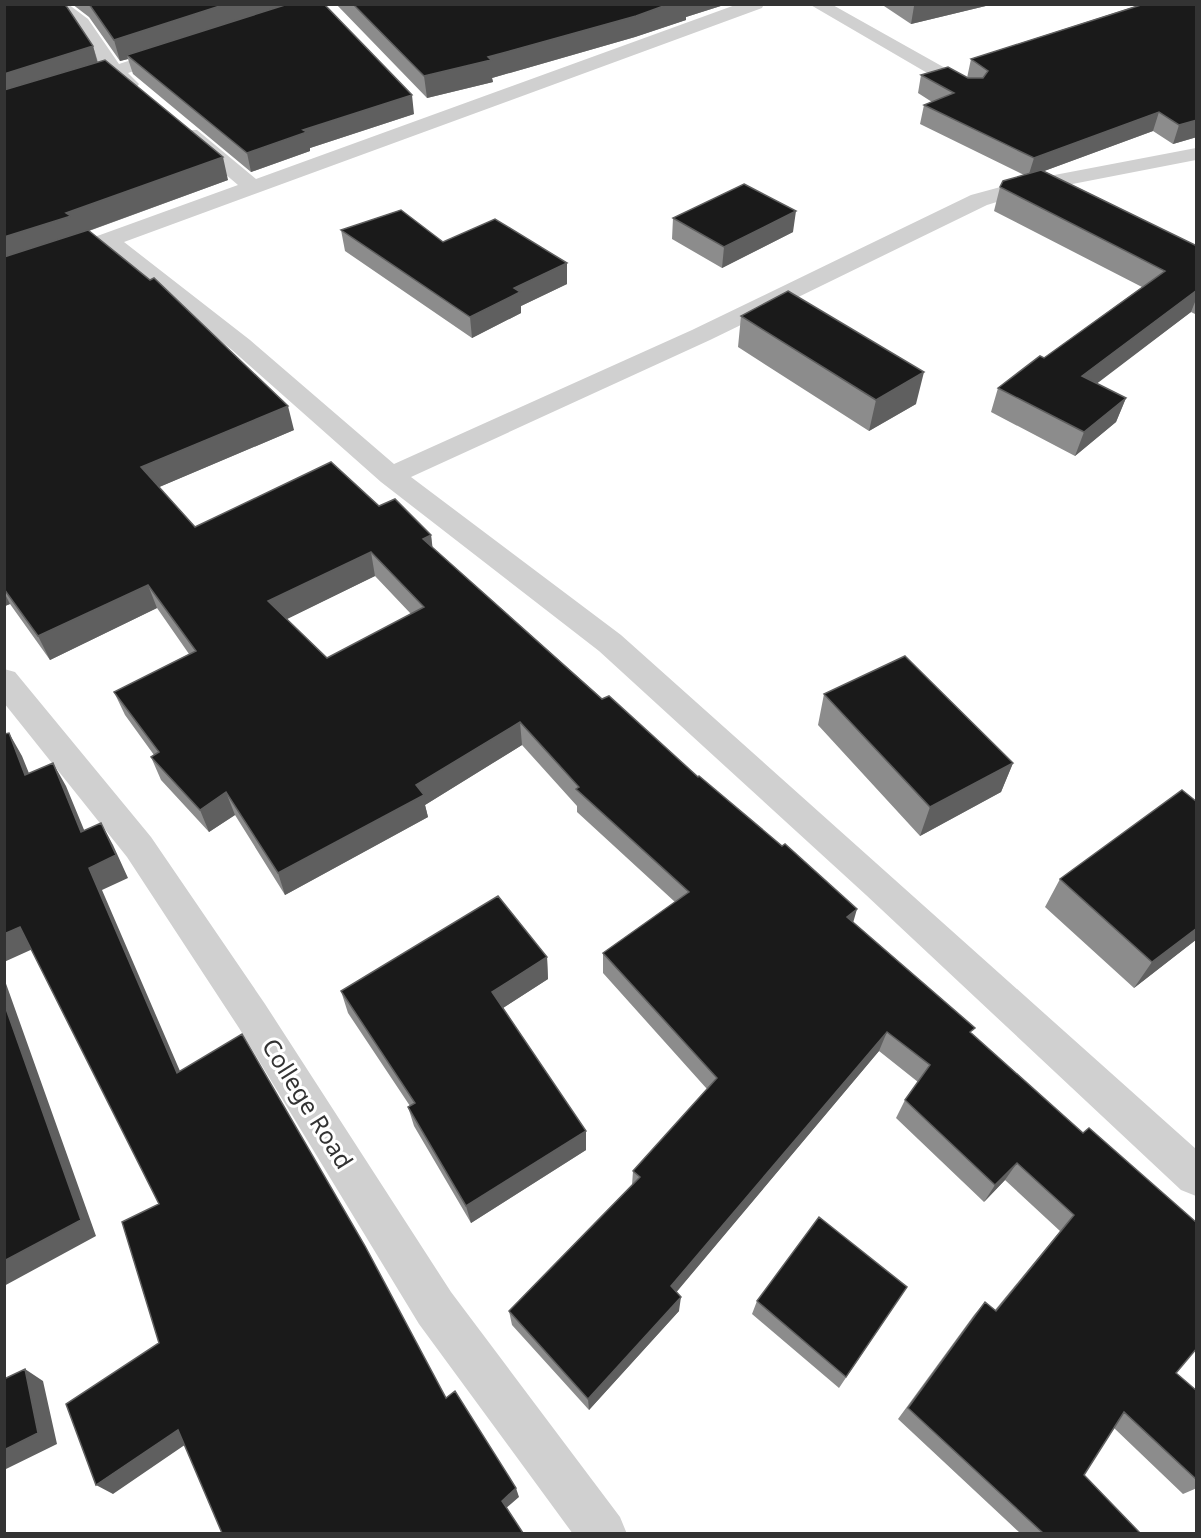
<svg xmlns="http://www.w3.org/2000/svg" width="1201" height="1538" font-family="'Noto Sans',sans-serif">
	<rect width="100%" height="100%" fill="#fff"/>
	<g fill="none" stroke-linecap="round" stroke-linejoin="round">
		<path fill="#d0d0d0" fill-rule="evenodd" d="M 48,4 L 68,4 L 88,19 L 119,64 L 174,46 L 180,48 L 183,52 L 180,56 L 128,73 L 139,84 L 136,88 L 122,88 L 111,78 L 4,113 L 4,100 L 103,69 L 75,27 Z
			M 738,4 L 764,4 L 762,8 L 124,242 L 250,340 L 394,464 L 692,330 L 971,195 L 1023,181 L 1196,148 L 1196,160 L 1026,193 L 987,205 L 710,340 L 411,477 L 621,635 L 1196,1149 L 1196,1196 L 1181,1190 L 866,895 L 599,651 L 381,482 L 232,350 L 105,248 L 4,281 L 4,266 L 100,235 L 238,185 L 183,138 L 180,134 L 183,130 L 197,130 L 256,179 Z
			M 809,4 L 831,4 L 979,87 L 982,91 L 979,95 L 965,95 Z
			M 4,669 L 15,672 L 151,837 L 265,1004 L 451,1292 L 620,1517 L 627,1534 L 573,1534 L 419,1324 L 239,1028 L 127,857 L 4,703 Z"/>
	</g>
	<path fill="#8c8c8c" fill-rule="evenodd" d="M 4,4 L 93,46 L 98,62 L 228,180 L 89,231 L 294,430 L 159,487 L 195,527 L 379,506 L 431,535 L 432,547 L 853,922 L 972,1034 L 1176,1373 L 1197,1391 L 1197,1488 L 1183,1494 L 1114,1428 L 1084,1475 L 1140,1533 L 1020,1533 L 898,1419 L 974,1315 L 985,1302 L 995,1310 L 1060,1231 L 1005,1180 L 984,1202 L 896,1118 L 905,1100 L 918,1082 L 879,1051 L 676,1292 L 679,1311 L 589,1410 L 512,1325 L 509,1311 L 632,1185 L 633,1171 L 707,1089 L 603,973 L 603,953 L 675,902 L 577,812 L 577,806 L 522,745 L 425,805 L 428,817 L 285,895 L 235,815 L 209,832 L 161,780 L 151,757 L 154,755 L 125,715 L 114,692 L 189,654 L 157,608 L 50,660 L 10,604 L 5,606 L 4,605 ZM 375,576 L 411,614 L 327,658 L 286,619 Z
		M 72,4 L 324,4 L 414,114 L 310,148 L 310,151 L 251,172 L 133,74 L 128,59 L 120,61 L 89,17 Z
		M 336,4 L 727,4 L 686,17 L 686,20 L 635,37 L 492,78 L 493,82 L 427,98 Z
		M 881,4 L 994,4 L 911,24 Z
		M 1142,4 L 1197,4 L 1197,137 L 1173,144 L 1153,131 L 1044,171 L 1197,246 L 1197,315 L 1191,312 L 1096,383 L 1126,398 L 1116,422 L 1075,456 L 991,412 L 998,388 L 1044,358 L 1142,287 L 994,211 L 1000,187 L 1024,175 L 920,124 L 924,105 L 932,102 L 918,93 L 921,75 L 967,78 L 971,59 Z
		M 673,218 L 793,232 L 722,268 L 672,239 Z
		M 341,230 L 443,242 L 567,284 L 521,306 L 521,313 L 472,338 L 345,251 Z
		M 741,316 L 916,404 L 869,431 L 738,347 Z
		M 824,694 L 1013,763 L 1001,792 L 920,836 L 818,725 Z
		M 1060,879 L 1197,939 L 1134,988 L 1045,907 Z
		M 547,957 L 548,979 L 503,1008 L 586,1131 L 586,1150 L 471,1223 L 414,1126 L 408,1107 L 410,1106 L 348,1013 L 341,991 Z
		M 907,1287 L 839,1388 L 752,1314 L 757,1301 Z"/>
	<path fill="#5f5f5f" d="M 226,4 L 297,4 L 127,55 L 128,59 L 120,61 L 114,40 Z
		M 669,4 L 727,4 L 686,17 L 686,20 L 635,37 L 492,78 L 493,82 L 427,98 L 424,76 Z
		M 920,4 L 994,4 L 911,24 L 914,6 Z
		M 93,46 L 99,68 L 4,98 L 4,74 Z
		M 412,95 L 414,114 L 310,148 L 310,151 L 251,172 L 247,153 L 303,130 Z
		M 1159,112 L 1153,131 L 1028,177 L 1034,158 Z
		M 1197,120 L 1197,137 L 1173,144 L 1179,125 Z
		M 223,157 L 228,180 L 77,235 L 4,263 L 4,237 L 66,213 Z
		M 796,211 L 793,232 L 722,268 L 724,247 Z
		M 567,263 L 567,284 L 521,306 L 521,313 L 472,338 L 470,317 L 514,288 Z
		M 1197,290 L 1197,297 L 1191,312 L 1074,401 L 1082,376 Z
		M 924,372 L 916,404 L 869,431 L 876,400 Z
		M 1126,398 L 1116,422 L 1075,456 L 1084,432 Z
		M 288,406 L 294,430 L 150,491 L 141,467 Z
		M 431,535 L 434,559 L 423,539 Z
		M 371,552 L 375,576 L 275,625 L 268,601 Z
		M 148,585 L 157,608 L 50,660 L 38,636 Z
		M 4,592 L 10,604 L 5,606 L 4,604 Z
		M 520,722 L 522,745 L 425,805 L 428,817 L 285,895 L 278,873 L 416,785 Z
		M 9,733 L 22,756 L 39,798 L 25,775 Z
		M 53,763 L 66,786 L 94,854 L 81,832 Z
		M 1013,763 L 1001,792 L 920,836 L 930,807 Z
		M 226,792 L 235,815 L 209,832 L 200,810 Z
		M 101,823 L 113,845 L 128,878 L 102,890 L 189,1092 L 177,1073 L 89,868 Z
		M 857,909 L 851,930 L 847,917 Z
		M 20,927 L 35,948 L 4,962 L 4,934 Z
		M 1197,928 L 1197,939 L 1134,988 L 1152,962 Z
		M 547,957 L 548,979 L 495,1013 L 492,992 Z
		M 4,978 L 96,1236 L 4,1286 Z
		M 887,1032 L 879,1051 L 669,1301 L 671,1286 Z
		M 586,1131 L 586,1150 L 471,1223 L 466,1206 Z
		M 1017,1163 L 1005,1180 L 984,1202 L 995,1185 Z
		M 681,1297 L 679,1311 L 589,1410 L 588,1399 Z
		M 25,1369 L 43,1381 L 57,1444 L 4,1470 L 4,1450 Z
		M 178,1430 L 192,1440 L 113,1494 L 96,1485 Z
		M 516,1488 L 519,1497 L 505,1509 L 502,1501 Z"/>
	<path fill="#1a1a1a" stroke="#5f5f5f" stroke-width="1.5" fill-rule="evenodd" d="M 4,4 L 64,4 L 67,7 L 93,46 L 4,74 Z
		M 89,4 L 226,4 L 114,40 Z
		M 288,4 L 324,4 L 412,95 L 303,130 L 307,132 L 247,153 L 127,55 Z
		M 353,4 L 669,4 L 636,16 L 488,57 L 491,60 L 424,76 Z
		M 1144,4 L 1197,4 L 1197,120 L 1179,125 L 1159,112 L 1034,158 L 924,105 L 954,93 L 921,75 L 948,67 L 968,78 L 983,78 L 988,71 L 971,59 Z
		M 105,60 L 223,157 L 66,213 L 71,216 L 4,237 L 4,90 Z
		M 1041,170 L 1197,246 L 1197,290 L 1082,376 L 1126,398 L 1084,432 L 998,388 L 1040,356 L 1044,358 L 1165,271 L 1000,187 L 1003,181 Z
		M 744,184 L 796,211 L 724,247 L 673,218 Z
		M 401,210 L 443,242 L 495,219 L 567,263 L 514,288 L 520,292 L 470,317 L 341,230 Z
		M 88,230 L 150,280 L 154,278 L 288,406 L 141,467 L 195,527 L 331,462 L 379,506 L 395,499 L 431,535 L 423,539 L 602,699 L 609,696 L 698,777 L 699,776 L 782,846 L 785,844 L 857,909 L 847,917 L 975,1028 L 970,1032 L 1083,1133 L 1089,1128 L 1197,1223 L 1197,1348 L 1176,1373 L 1197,1391 L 1197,1480 L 1124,1412 L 1084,1475 L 1140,1533 L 1043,1533 L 908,1408 L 985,1302 L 996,1311 L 1074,1215 L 1017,1163 L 995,1185 L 905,1100 L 930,1065 L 887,1032 L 671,1286 L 681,1297 L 588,1399 L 509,1311 L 640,1177 L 633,1171 L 717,1078 L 603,953 L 689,892 L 576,789 L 579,787 L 520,722 L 416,785 L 424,795 L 278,873 L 226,792 L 200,810 L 151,757 L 159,752 L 114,692 L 196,651 L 148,585 L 38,636 L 4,589 L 4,257 ZM 371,552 L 424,607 L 327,658 L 268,601 Z
		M 788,291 L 924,372 L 876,400 L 741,316 Z
		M 905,656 L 1013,763 L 930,807 L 824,694 Z
		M 9,733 L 25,775 L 53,763 L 81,832 L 101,823 L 116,855 L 89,868 L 177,1073 L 242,1034 L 365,1246 L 446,1398 L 455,1391 L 516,1488 L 502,1501 L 523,1533 L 222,1533 L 178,1430 L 96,1485 L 66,1404 L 159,1343 L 122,1222 L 159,1204 L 20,927 L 4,934 L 4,734 Z
		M 1182,790 L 1197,802 L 1197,928 L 1152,962 L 1060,879 Z
		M 498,896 L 547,957 L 492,992 L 586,1131 L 466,1206 L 408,1107 L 415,1103 L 341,991 Z
		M 4,1003 L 81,1220 L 4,1261 Z
		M 819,1217 L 907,1287 L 846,1377 L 757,1301 Z
		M 25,1369 L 38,1433 L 4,1450 L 4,1379 Z"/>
	<g text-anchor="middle" stroke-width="6" stroke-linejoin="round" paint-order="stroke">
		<g font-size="24" fill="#333" stroke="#fff">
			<text transform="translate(307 1104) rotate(58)" y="8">College Road</text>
		</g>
	</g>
	<rect width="1201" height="1538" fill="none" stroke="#333333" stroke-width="12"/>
</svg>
